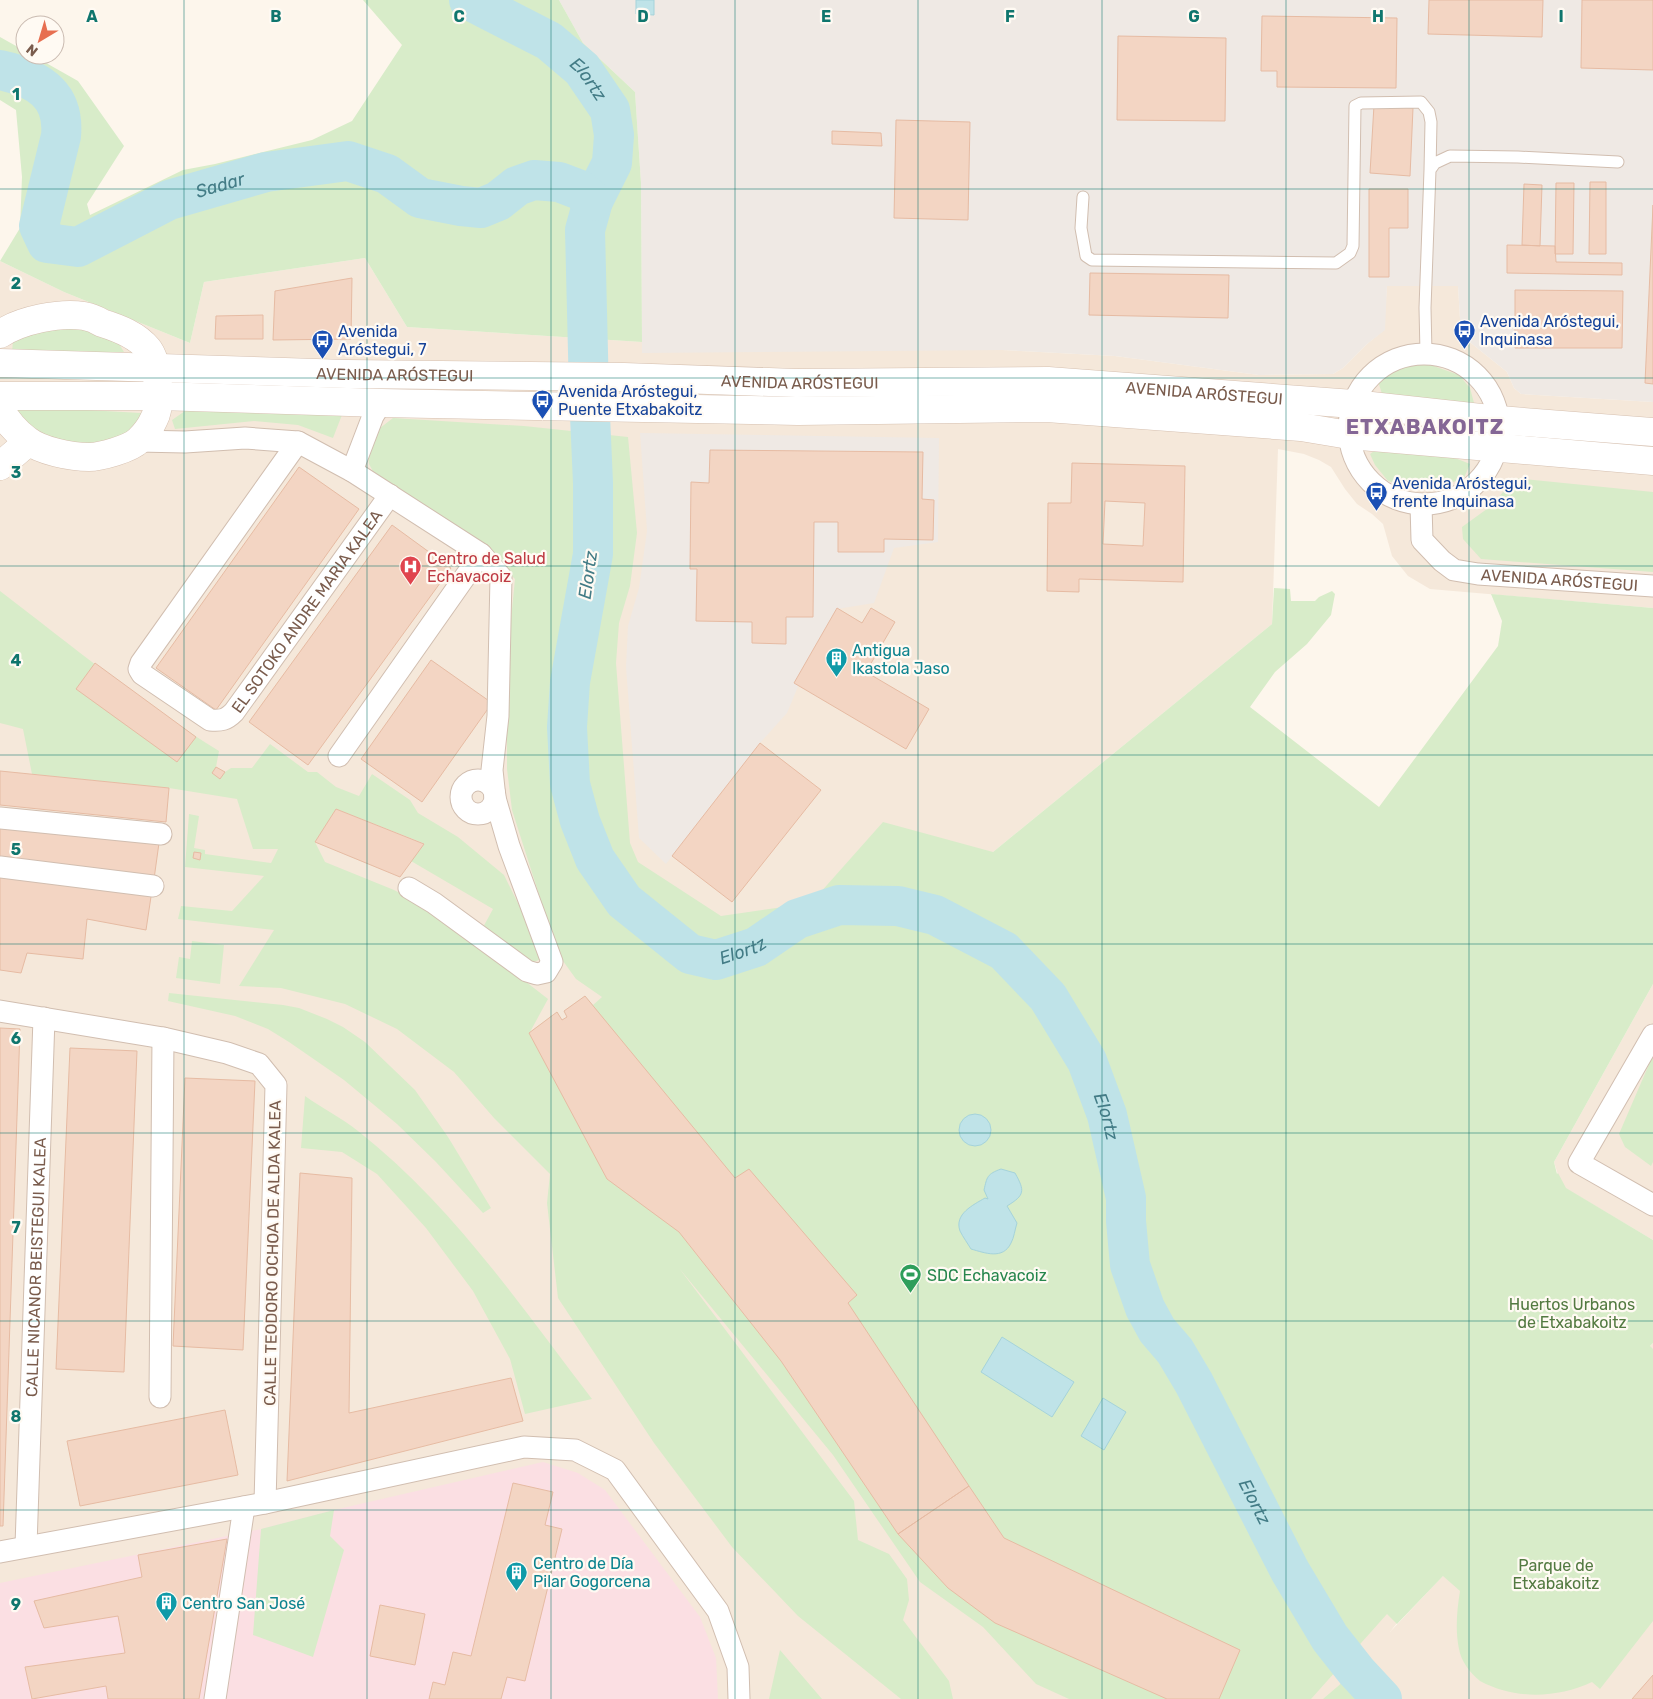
<svg xmlns="http://www.w3.org/2000/svg" width="1653" height="1699" font-family="Rubik,sans-serif">
	<rect width="100%" height="100%" fill="#fdf6ec"/>
	<path fill="#f5e8da" d="M 365,258 L 407,327 L 642,342 L 1002,350 L 1115,356 L 1259,375 L 1333,374 L 1343,368 L 1367,344 L 1384,330 L 1387,285 L 1458,286 L 1461,335 L 1507,372 L 1514,388 L 1521,394 L 1653,402 L 1653,608 L 1430,589 L 1408,576 L 1392,556 L 1383,524 L 1372,514 L 1357,504 L 1345,489 L 1331,467 L 1319,460 L 1304,454 L 1278,449 L 1272,624 L 993,852 L 1387,1613 L 1397,1623 L 1390,1632 L 1586,1424 L 1653,1343 L 1653,1699 L 0,1699 L 0,261 L 64,292 L 190,343 L 204,282 Z
		M 1653,984 L 1653,1240 L 1565,1188 L 1558,1175 L 1554,1162 Z"/>
	<path fill="#efe9e4" d="M 559,0 L 1653,0 L 1653,402 L 1521,394 L 1514,388 L 1507,372 L 1461,335 L 1458,286 L 1387,286 L 1385,330 L 1367,344 L 1343,368 L 1333,374 L 1259,375 L 1115,356 L 1002,350 L 642,353 L 641,183 L 635,92 L 583,43 Z
		M 640,433 L 939,438 L 938,542 L 894,548 L 874,603 L 837,609 L 804,672 L 787,713 L 760,743 L 666,864 L 639,838 L 626,667 L 628,626 L 639,588 L 647,531 Z"/>
	<path fill="#fbdfe3" d="M 543,1462 L 578,1473 L 605,1490 L 700,1617 L 716,1658 L 718,1699 L 0,1699 L 0,1583 L 261,1529 L 334,1510 Z"/>
	<path fill="#d8ecc9" d="M 363,0 L 559,0 L 583,43 L 635,92 L 641,183 L 642,342 L 407,327 L 365,258 L 204,282 L 190,343 L 64,292 L 0,261 L 20,228 L 22,177 L 16,110 L 0,100 L 0,37 L 25,51 L 25,55 L 32,55 L 78,81 L 124,146 L 87,204 L 90,215 L 183,170 L 215,164 L 312,140 L 352,121 L 402,45 Z
		M 47,326 L 96,330 L 116,339 L 124,352 L 12,352 L 13,341 Z
		M 1428,364 L 1459,375 L 1470,388 L 1474,403 L 1382,394 L 1378,381 L 1403,367 Z
		M 347,402 L 333,438 L 298,425 L 254,421 L 175,429 L 172,420 L 185,411 Z
		M 14,406 L 141,413 L 139,423 L 132,433 L 86,447 L 50,438 L 27,423 Z
		M 393,418 L 524,426 L 628,437 L 637,533 L 630,586 L 619,623 L 616,663 L 630,843 L 638,862 L 721,916 L 811,903 L 883,822 L 993,852 L 1272,624 L 1274,588 L 1290,589 L 1291,601 L 1315,601 L 1319,597 L 1332,591 L 1335,594 L 1331,615 L 1307,644 L 1275,672 L 1250,707 L 1379,807 L 1498,646 L 1502,621 L 1491,594 L 1653,608 L 1653,984 L 1554,1162 L 1557,1174 L 1558,1173 L 1566,1188 L 1653,1240 L 1653,1343 L 1650,1346 L 1653,1349 L 1653,1621 L 1600,1689 L 1592,1682 C 1556,1699 1513,1699 1480,1681 C 1470,1673 1461,1661 1459,1649 C 1455,1630 1457,1610 1460,1591 L 1443,1576 L 1397,1624 L 1387,1614 L 1311,1699 L 1069,1699 L 1036,1684 L 983,1627 L 920,1582 L 833,1455 L 679,1268 L 854,1501 L 858,1540 L 889,1554 L 907,1579 L 909,1600 L 903,1620 L 949,1681 L 953,1699 L 901,1699 L 798,1616 L 732,1547 L 654,1443 L 558,1298 L 547,1203 L 550,1174 L 494,1118 L 454,1072 L 397,1029 L 345,1004 L 281,988 L 239,986 L 274,930 L 178,919 L 181,906 L 232,911 L 264,876 L 185,867 L 189,814 L 199,816 L 194,848 L 205,850 L 205,854 L 271,863 L 278,849 L 253,849 L 237,799 L 169,788 L 32,774 L 23,729 L 0,723 L 0,591 C 71,645 142,704 219,751 L 216,767 L 225,772 L 231,768 L 252,768 L 270,744 L 308,772 L 317,772 L 336,787 L 359,796 L 372,774 L 410,800 L 418,813 L 458,837 L 504,875 L 539,946 L 541,959 L 529,964 L 481,931 L 493,909 L 411,861 L 423,843 L 336,809 L 315,842 L 325,862 L 394,890 L 434,910 L 548,999 L 530,1032 L 557,1012 L 562,1020 L 567,1017 L 564,1011 L 585,996 L 593,1005 L 602,997 L 576,979 L 558,954 L 512,810 L 507,769 L 507,659 L 515,579 L 502,566 L 375,475 L 369,464 L 367,447 L 380,428 Z
		M 1377,449 L 1455,458 L 1470,464 L 1464,478 L 1437,488 L 1414,488 L 1388,481 L 1375,465 L 1370,454 Z
		M 1515,478 L 1653,492 L 1653,572 L 1481,559 L 1463,539 L 1462,527 L 1491,506 Z
		M 192,941 L 224,945 L 220,984 L 176,978 L 179,957 L 190,959 Z
		M 169,993 L 283,1005 L 299,1008 L 327,1019 L 343,1027 L 365,1042 L 415,1090 L 448,1137 L 491,1208 L 483,1213 L 436,1162 L 397,1124 L 344,1080 L 289,1042 L 268,1029 L 235,1016 L 168,1001 Z
		M 1653,1055 L 1653,1162 L 1651,1166 L 1625,1147 L 1619,1134 Z
		M 305,1096 C 322,1108 342,1118 358,1131 C 452,1205 520,1305 592,1399 L 525,1414 L 510,1359 L 473,1291 L 426,1228 L 377,1174 L 342,1152 L 301,1148 Z
		M 334,1510 L 330,1536 L 344,1550 L 313,1657 L 253,1635 L 261,1529 Z
		M 780,1650 L 822,1699 L 769,1699 Z
		M 1344,1681 L 1364,1699 L 1323,1699 Z"/>
	<path fill="#bfe3e8" stroke="#a5d3da" d="M 636,0 L 654,0 L 654,15 L 636,14 Z
		M959 1130a16 16 0 1 1 32 0a16 16 0 1 1-32 0Z
		M 1001,1169 L 1015,1173 C 1025,1191 1025,1195 1007,1206 L 1017,1223 C 1015,1229 1014,1238 1011,1243 C 1003,1260 985,1253 971,1249 C 968,1244 963,1237 960,1231 C 954,1214 973,1205 985,1198 L 988,1199 L 984,1190 C 987,1177 987,1174 1001,1169 Z
		M 1002,1337 L 1074,1382 L 1052,1417 L 981,1372 Z
		M 1103,1398 L 1126,1412 L 1104,1450 L 1081,1436 Z"/>
	<g fill="none" stroke-linecap="round" stroke-linejoin="round">
		<g stroke="#bfe3e8" stroke-width="40">
			<path id="s1" d="M 469,0 L 549,41 L 582,69 L 610,110 L 614,135 L 612,163 L 593,201 L 585,230 L 589,393 L 593,483 L 593,554 L 570,682 L 567,727 L 570,784 L 580,821 L 595,859 L 624,901 L 690,954 L 716,960 L 756,947 L 797,919 L 839,905 L 898,906 L 935,915 L 1004,951 L 1048,997 L 1087,1061 L 1107,1115 L 1126,1198 L 1126,1221 L 1130,1265 L 1145,1308 L 1157,1330 L 1175,1351 L 1194,1383 L 1290,1571 L 1330,1638 L 1356,1671 L 1382,1699"/>
			<path id="s2" d="M 0,70 C 37,78 65,94 61,136 L 39,226 L 47,243 L 78,247 L 169,200 L 266,172 L 348,161 L 387,174 L 420,198 L 461,206 L 481,208 L 498,201 L 517,186 L 534,180 L 559,182 L 580,190 L 593,201"/>
		</g>
	</g>
	<path fill="#f3d5c3" stroke="#e6bba3" fill-rule="evenodd" d="M 1429,0 L 1543,0 L 1542,37 L 1428,34 Z
		M 1582,0 L 1653,0 L 1653,70 L 1581,68 Z
		M 1262,16 L 1397,18 L 1396,88 L 1277,87 L 1277,71 L 1261,71 Z
		M 1118,36 L 1226,38 L 1225,121 L 1117,120 Z
		M 1374,105 L 1413,108 L 1410,176 L 1370,173 Z
		M 896,120 L 970,122 L 968,220 L 894,218 Z
		M 832,131 L 881,133 L 882,146 L 832,144 Z
		M 1590,182 L 1606,182 L 1606,254 L 1589,254 Z
		M 1556,183 L 1574,183 L 1573,254 L 1555,254 Z
		M 1524,184 L 1542,185 L 1540,246 L 1522,245 Z
		M 1369,189 L 1408,189 L 1408,228 L 1389,228 L 1389,277 L 1369,277 Z
		M 1653,205 L 1653,384 L 1645,383 Z
		M 1507,245 L 1555,246 L 1556,262 L 1622,263 L 1622,275 L 1507,273 Z
		M 1090,273 L 1229,275 L 1228,318 L 1089,315 Z
		M 352,278 L 351,339 L 273,340 L 275,291 Z
		M 1515,290 L 1623,291 L 1622,348 L 1515,348 Z
		M 263,315 L 263,339 L 215,339 L 216,316 Z
		M 710,450 L 923,452 L 922,499 L 934,500 L 933,540 L 884,539 L 884,552 L 838,552 L 838,522 L 814,522 L 813,617 L 786,617 L 786,644 L 752,643 L 752,622 L 696,621 L 697,569 L 690,569 L 691,482 L 709,483 Z
		M 1072,463 L 1185,466 L 1183,582 L 1079,579 L 1079,592 L 1047,591 L 1048,503 L 1071,503 ZM 1105,501 L 1145,503 L 1143,546 L 1103,544 Z
		M 299,467 L 359,509 L 216,710 L 156,668 Z
		M 392,525 L 451,568 L 308,765 L 249,722 Z
		M 837,608 L 862,623 L 871,608 L 895,622 L 866,672 L 929,709 L 906,749 L 794,683 Z
		M 431,660 L 492,703 L 422,802 L 361,759 Z
		M 95,663 L 196,737 L 177,762 L 76,689 Z
		M 760,743 L 821,790 L 732,902 L 672,856 Z
		M 216,767 L 225,772 L 220,779 L 212,773 Z
		M 0,771 L 169,788 L 166,822 L 0,805 Z
		M 336,809 L 424,844 L 400,877 L 315,842 Z
		M 0,822 L 159,843 L 154,879 L 0,859 Z
		M 194,852 L 201,853 L 200,860 L 193,858 Z
		M 0,871 L 152,890 L 146,930 L 87,919 L 83,959 L 27,953 L 21,973 L 0,970 Z
		M 585,996 L 735,1178 L 749,1169 L 857,1295 L 848,1303 L 969,1486 L 898,1534 L 781,1361 L 679,1232 L 607,1179 L 529,1033 L 557,1012 L 562,1020 L 567,1017 L 564,1011 Z
		M 0,1028 L 20,1029 L 3,1526 L 0,1526 Z
		M 70,1048 L 137,1051 L 124,1372 L 56,1369 Z
		M 185,1078 L 255,1081 L 243,1350 L 173,1346 Z
		M 300,1173 L 352,1178 L 349,1413 L 511,1378 L 523,1421 L 287,1481 Z
		M 225,1410 L 238,1475 L 80,1506 L 67,1441 Z
		M 513,1483 L 553,1492 L 545,1525 L 562,1529 L 525,1681 L 507,1677 L 501,1699 L 429,1699 L 433,1682 L 445,1685 L 453,1652 L 471,1656 Z
		M 969,1486 L 1004,1538 L 1240,1650 L 1219,1699 L 1167,1699 L 995,1623 L 948,1588 L 898,1534 Z
		M 227,1539 L 199,1699 L 108,1699 L 106,1686 L 32,1699 L 25,1667 L 125,1653 L 118,1616 L 44,1628 L 34,1601 L 142,1577 L 138,1555 Z
		M 380,1605 L 425,1614 L 415,1665 L 370,1656 Z
		M 1653,1675 L 1653,1699 L 1632,1699 Z"/>
	<g fill="none" stroke-linecap="round" stroke-linejoin="round">
		<defs>
			<path id="service" d="M 1083,197 L 1081,228 L 1086,256 L 1092,260 L 1336,263 L 1350,253 L 1353,246 L 1355,106 L 1361,103 L 1421,102 L 1429,112 L 1431,122 L 1430,170
				M 1426,353 L 1425,308 L 1430,170 L 1435,163 L 1450,156 L 1518,157 L 1618,162"/>
			<g id="minor">
				<circle cx="1424" cy="429" r="75"/>
				<path d="M 138,441 L 185,442 L 245,438 L 298,442 L 352,471 L 481,554 L 501,577 L 498,716 L 492,770 L 495,798 L 509,846 L 552,962 L 546,972 L 537,974 L 527,971 L 434,903 L 409,888"/>
				<path id="s3" d="M 298,442 L 141,663 L 139,669 L 142,674 L 210,720 C 221,721 226,720 234,712 L 390,495"/>
				<path d="M 352,471 L 373,416 L 381,403"/>
				<path id="s4" d="M 1421,505 L 1422,540 L 1442,561 L 1454,570 L 1478,574 L 1653,586"/>
				<path d="M 339,756 L 481,554"/>
				<circle cx="478" cy="797" r="17"/>
				<path d="M 0,818 L 161,834"/>
				<path d="M 0,867 L 153,886"/>
				<path d="M 0,1011 L 163,1038 L 227,1053 L 259,1064 L 276,1085 L 265,1503"/>
				<path d="M 1653,1035 L 1579,1163 L 1653,1205"/>
				<path d="M 160,1397 L 163,1038"/>
				<path id="s5" d="M 26,1546 L 44,1018"/>
				<path d="M 0,1552 L 265,1503 L 524,1447 L 575,1450 L 615,1470 L 718,1611 L 738,1667 L 739,1699"/>
				<path d="M 215,1699 L 244,1507"/>
			</g>
			<g id="secondary">
				<path d="M 0,334 C 21,320 60,312 84,316 C 90,317 97,320 102,323 C 118,328 137,335 148,349 C 158,361 162,405 154,419 C 151,426 144,435 139,440 C 130,449 100,457 89,457 C 71,457 41,451 27,440 C 15,431 7,421 0,409"/>
				<path id="s6" d="M 0,363 L 347,374 L 624,377 L 796,383 L 1048,381 L 1353,404 L 1499,420 L 1653,432"/>
				<path d="M 0,396 L 158,396 L 381,403 L 798,411 L 1047,408 L 1301,427 L 1349,435 L 1653,461"/>
				<path d="M 0,466 L 28,442"/>
			</g>
		</defs>
		<use href="#service" stroke="#d1beb0" stroke-width="13"/>
		<use href="#minor" stroke="#d1beb0" stroke-width="23"/>
		<use href="#secondary" stroke="#d6c0b0" stroke-width="29"/>
		<use href="#service" stroke="#fff" stroke-width="11"/>
		<use href="#minor" stroke="#fff" stroke-width="21"/>
		<use href="#secondary" stroke="#fff" stroke-width="28"/>
	</g>
	<path fill="none" stroke="#0f766e" stroke-width="1" stroke-opacity="0.55" d="M 184,0 L 184,1699M 367,0 L 367,1699M 551,0 L 551,1699M 735,0 L 735,1699M 918,0 L 918,1699M 1102,0 L 1102,1699M 1286,0 L 1286,1699M 1469,0 L 1469,1699M 0,189 L 1653,189M 0,378 L 1653,378M 0,566 L 1653,566M 0,755 L 1653,755M 0,944 L 1653,944M 0,1133 L 1653,1133M 0,1321 L 1653,1321M 0,1510 L 1653,1510"/>
	<defs>
		<symbol id="bus-pin" viewBox="-11 -11 22 30"><path d="M0 17L-7.5 6A9.5 9.5 0 1 1 7.5 6Z" fill="#1a4fb4" stroke="#fffaf3"/><path d="M-5-6H5V4H4V6H2V4H-2V6H-4V4H-5ZM-3.5-4V0h7V-4ZM-3.5 1.2v1.5H-2V1.2ZM2 1.2v1.5H3.5V1.2Z" fill="#fff"/></symbol>
		<symbol id="hospital-pin" viewBox="-11 -11 22 30"><path d="M0 17L-7.5 6A9.5 9.5 0 1 1 7.5 6Z" fill="#e0444e" stroke="#fffaf3"/><path d="M-5-5h3v3.5h4V-5h3V5h-3V1.5h-4V5h-3Z" fill="#fff"/></symbol>
		<symbol id="building-pin" viewBox="-11 -11 22 30"><path d="M0 17L-7.5 6A9.5 9.5 0 1 1 7.5 6Z" fill="#0f9aa8" stroke="#fffaf3"/><path d="M-4-6H4V6H1V3H-1V6H-4ZM-2.5-4.3h1.7v1.8h-1.7ZM.8-4.3h1.7v1.8H.8ZM-2.5-1h1.7V.8h-1.7ZM.8-1h1.7V.8H.8Z" fill="#fff"/></symbol>
		<symbol id="stadium-pin" viewBox="-11 -11 22 30"><path d="M0 17L-7.5 6A9.5 9.5 0 1 1 7.5 6Z" fill="#2e9e5b" stroke="#fffaf3"/><path d="M0-5a6.5 5 0 1 0 0 10a6.5 5 0 1 0 0-10ZM-3.5-1.8h7v3.6h-7Z" fill="#fff"/></symbol>
	</defs>
	<g fill-rule="evenodd">
		<use href="#bus-pin" x="1452" y="318" width="25" height="34"/>
		<use href="#bus-pin" x="310" y="328" width="25" height="34"/>
		<use href="#bus-pin" x="530" y="388" width="25" height="34"/>
		<use href="#bus-pin" x="1364" y="480" width="25" height="34"/>
		<use href="#hospital-pin" x="398" y="554" width="25" height="34"/>
		<use href="#building-pin" x="824" y="646" width="25" height="34"/>
		<use href="#stadium-pin" x="898" y="1262" width="25" height="34"/>
		<use href="#building-pin" x="504" y="1560" width="25" height="34"/>
		<use href="#building-pin" x="154" y="1590" width="25" height="34"/>
	</g>
	<g text-anchor="middle" stroke-width="4.5" stroke-linejoin="round" paint-order="stroke">
		<g font-size="16" fill="#164399" stroke="#fffaf3" text-anchor="start">
			<text x="1480" y="327">Avenida Aróstegui,<tspan x="1480" dy="18">Inquinasa</tspan></text>
			<text x="338" y="337">Avenida<tspan x="338" dy="18">Aróstegui, 7</tspan></text>
			<text x="558" y="397">Avenida Aróstegui,<tspan x="558" dy="18">Puente Etxabakoitz</tspan></text>
			<text x="1392" y="489">Avenida Aróstegui,<tspan x="1392" dy="18">frente Inquinasa</tspan></text>
		</g>
		<g font-size="16" fill="#7a5c4d" stroke="#fffaf3">
			<text dy="6" stroke="none"><textPath href="#s6" startOffset="395">AVENIDA ARÓSTEGUI</textPath></text>
			<text dy="6" stroke="none"><textPath href="#s6" startOffset="800">AVENIDA ARÓSTEGUI</textPath></text>
			<text dy="6" stroke="none"><textPath href="#s6" startOffset="1205">AVENIDA ARÓSTEGUI</textPath></text>
			<text dy="6" stroke="none"><textPath href="#s4" startOffset="185">AVENIDA ARÓSTEGUI</textPath></text>
			<text dy="6" stroke="none"><textPath href="#s3" startOffset="516">EL SOTOKO ANDRE MARIA KALEA</textPath></text>
			<text transform="translate(272 1253) rotate(-89)" y="6">CALLE TEODORO OCHOA DE ALDA KALEA</text>
			<text dy="6" stroke="none"><textPath href="#s5" startOffset="279">CALLE NICANOR BEISTEGUI KALEA</textPath></text>
		</g>
		<g font-size="16" fill="#be3a42" stroke="#fffaf3" text-anchor="start">
			<text x="427" y="564">Centro de Salud<tspan x="427" dy="18">Echavacoiz</tspan></text>
		</g>
		<g font-size="16" fill="#0d838f" stroke="#fffaf3" text-anchor="start">
			<text x="852" y="656">Antigua<tspan x="852" dy="18">Ikastola Jaso</tspan></text>
			<text x="533" y="1569">Centro de Día<tspan x="533" dy="18">Pilar Gogorcena</tspan></text>
			<text x="182" y="1609">Centro San José</text>
		</g>
		<g font-size="16" fill="#27864d" stroke="#fffaf3" text-anchor="start">
			<text x="927" y="1281">SDC Echavacoiz</text>
		</g>
		<g font-size="16" fill="#537a41" stroke="#fffaf3">
			<text x="1572" y="1310">Huertos Urbanos<tspan x="1572" dy="18">de Etxabakoitz</tspan></text>
			<text x="1556" y="1571">Parque de<tspan x="1556" dy="18">Etxabakoitz</tspan></text>
		</g>
		<g font-size="18" font-style="italic" fill="#437c86" stroke="#fffaf3">
			<text dy="6" stroke="none"><textPath href="#s1" startOffset="145">Elortz</textPath></text>
			<text dy="6" stroke="none"><textPath href="#s2" startOffset="399">Sadar</textPath></text>
			<text transform="translate(588 575) rotate(-82)" y="6">Elortz</text>
			<text dy="6" stroke="none"><textPath href="#s1" startOffset="1135">Elortz</textPath></text>
			<text dy="6" stroke="none"><textPath href="#s1" startOffset="1615">Elortz</textPath></text>
			<text dy="6" stroke="none"><textPath href="#s1" startOffset="2035">Elortz</textPath></text>
		</g>
		<g font-size="21" font-weight="bold" letter-spacing="1" fill="#846695" stroke="#fffaf3">
			<text x="1425" y="434">ETXABAKOITZ</text>
		</g>
	</g>
	<g font-size="16" text-anchor="middle" font-weight="bold" fill="#0f766e" stroke="#fffaf3" stroke-width="4.5" stroke-linejoin="round" paint-order="stroke">
		<text x="92" y="22">A</text>
		<text x="276" y="22">B</text>
		<text x="459" y="22">C</text>
		<text x="643" y="22">D</text>
		<text x="826" y="22">E</text>
		<text x="1010" y="22">F</text>
		<text x="1194" y="22">G</text>
		<text x="1378" y="22">H</text>
		<text x="1561" y="22">I</text>
		<text x="16" y="100">1</text>
		<text x="16" y="289">2</text>
		<text x="16" y="478">3</text>
		<text x="16" y="666">4</text>
		<text x="16" y="855">5</text>
		<text x="16" y="1044">6</text>
		<text x="16" y="1233">7</text>
		<text x="16" y="1422">8</text>
		<text x="16" y="1610">9</text>
	</g>
	<g transform="translate(40 40) rotate(218)"><circle r="24" fill="#fffaf3" stroke="#cabbb1"/>
	<path d="M0-4L9 19L0 12L-9 19Z" fill="#e76f51"/>
	<text y="-8" font-size="14" font-weight="bold" text-anchor="middle" fill="#7a5c4d">N</text>
	</g>
</svg>
